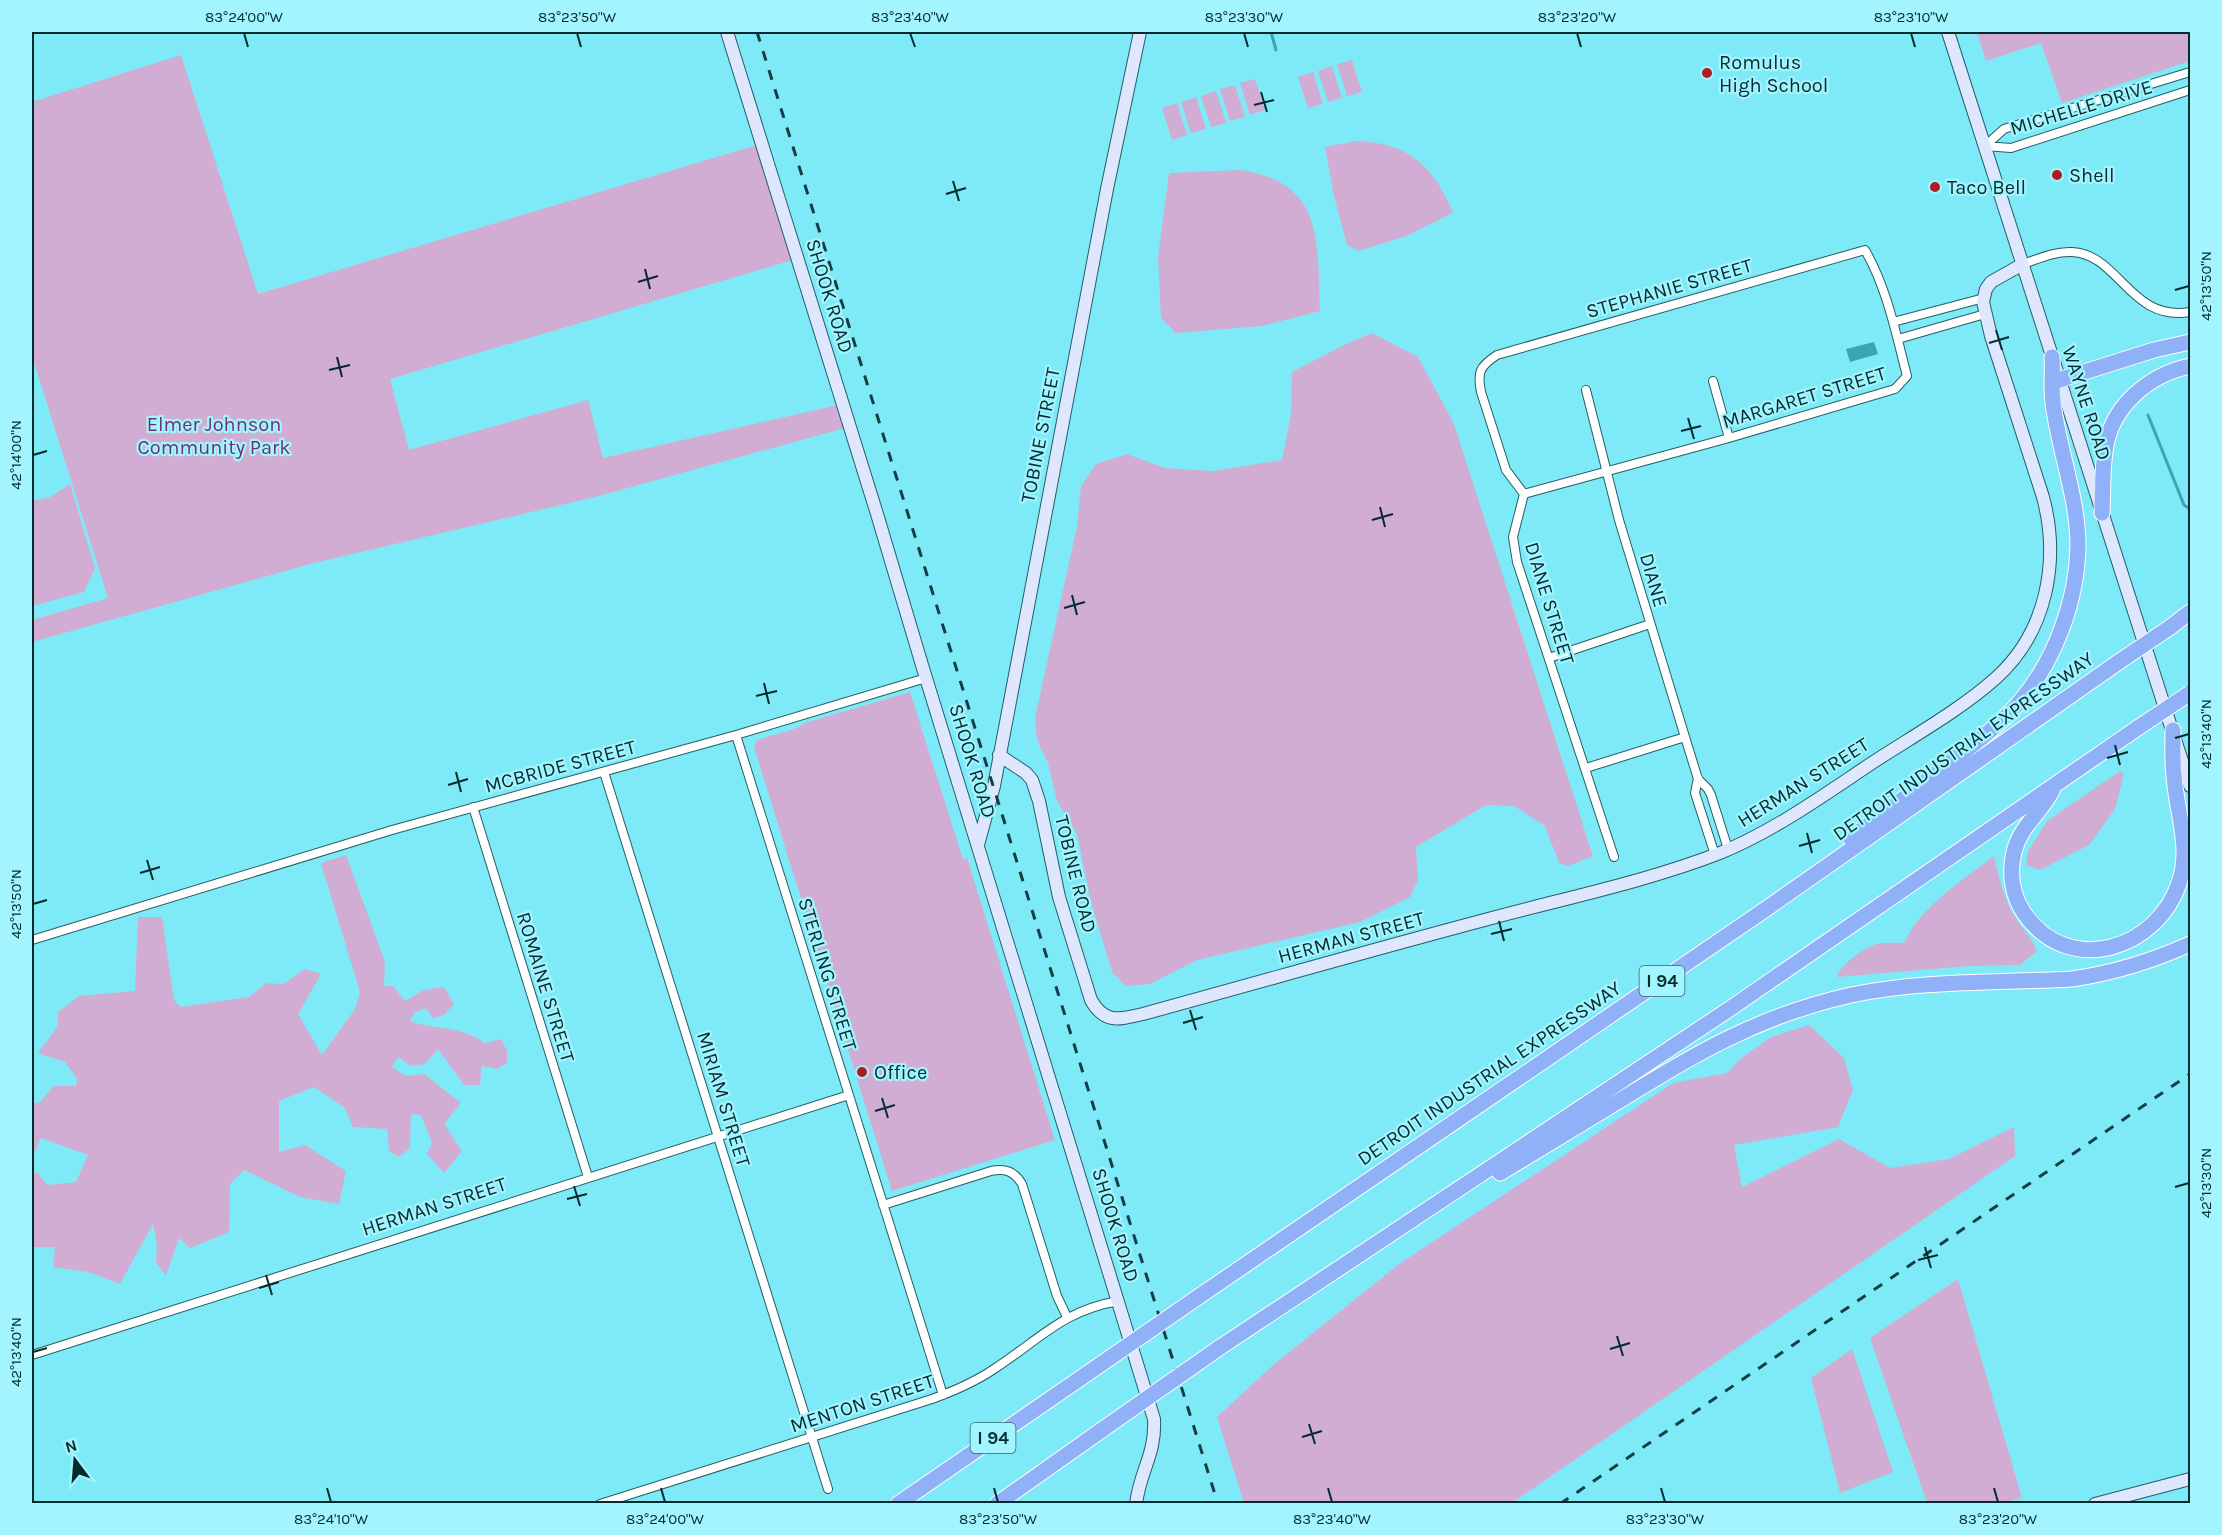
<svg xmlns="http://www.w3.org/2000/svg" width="2222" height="1535" font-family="Karla,sans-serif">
	<rect width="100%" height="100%" fill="#7feaf7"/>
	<path fill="#d2add3" d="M 1977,32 L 2190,32 L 2190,61 L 2062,103 L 2041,43 L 1986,61 Z
		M 181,55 L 258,294 L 757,145 L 793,260 L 390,379 L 409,450 L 588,400 L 603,458 L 838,405 L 845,428 L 595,497 L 314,563 L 32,642 L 32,620 L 108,598 L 32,356 L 32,102 Z
		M 1352,60 L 1362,92 L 1347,96 L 1337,64 Z
		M 1332,66 L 1342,98 L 1328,102 L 1318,71 Z
		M 1313,72 L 1323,104 L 1308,108 L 1298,77 Z
		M 1255,79 L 1265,110 L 1250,115 L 1240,83 Z
		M 1235,85 L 1245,117 L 1230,121 L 1220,89 Z
		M 1216,91 L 1226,123 L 1211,127 L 1201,96 Z
		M 1196,97 L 1206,129 L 1191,133 L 1181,102 Z
		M 1177,103 L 1187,135 L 1172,140 L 1162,108 Z
		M 1356,141 C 1409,143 1434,166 1453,213 L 1406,236 L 1359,251 L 1347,245 L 1334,196 L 1325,147 Z
		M 1240,170 C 1325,182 1317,243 1320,311 L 1262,326 L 1176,333 L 1161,318 L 1158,257 L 1169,173 Z
		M 1372,333 L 1418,357 L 1454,424 L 1593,856 L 1568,866 L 1559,863 L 1545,826 L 1514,806 L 1486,805 L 1416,847 L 1418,880 L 1410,897 L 1360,922 L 1197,960 L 1150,984 L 1126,986 L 1112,972 L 1091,902 L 1077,834 L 1057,801 L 1048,763 L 1037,740 L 1035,718 L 1077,526 L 1081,486 L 1096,464 L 1127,454 L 1165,468 L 1214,471 L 1282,460 L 1291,414 L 1292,372 L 1346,344 Z
		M 70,484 L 95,568 L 84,592 L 32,606 L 32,501 L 50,497 Z
		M 910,692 L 963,859 L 967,858 L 1055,1140 L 892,1191 L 754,747 L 757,740 L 794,729 L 805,723 Z
		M 2120,771 L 2124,775 L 2115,809 L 2089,845 L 2040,870 L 2026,865 L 2028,851 L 2047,821 Z
		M 346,855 L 385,962 L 384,986 L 393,986 L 405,1001 L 424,990 L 444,987 L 454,1004 L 444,1015 L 433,1018 L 426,1008 L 414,1013 L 410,1021 C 434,1030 464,1026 484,1043 L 501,1039 L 507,1051 L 507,1063 L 497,1069 L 482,1066 L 480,1085 L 464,1085 L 438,1049 L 425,1064 L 411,1066 L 398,1057 L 392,1067 L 406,1076 L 424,1074 L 461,1103 L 444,1124 L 462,1151 L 444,1173 L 427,1154 L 432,1143 L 421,1115 L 411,1114 L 410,1148 L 399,1157 L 389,1151 L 387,1129 L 353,1127 L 345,1108 L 314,1087 L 279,1101 L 279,1152 L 305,1145 L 346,1171 L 339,1204 L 300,1197 L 244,1170 L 230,1184 L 229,1232 L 190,1248 L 179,1238 L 166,1276 L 156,1262 L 157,1244 L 153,1224 L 120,1284 L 88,1272 L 53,1267 L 55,1247 L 32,1247 L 32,1174 L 37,1172 L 47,1185 L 76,1182 L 88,1155 L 41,1138 L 32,1158 L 32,1102 L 39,1103 L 54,1086 L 76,1086 L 77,1079 L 65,1062 L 38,1053 L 58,1026 L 58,1012 L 79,996 L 135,991 L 138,917 L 162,917 L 174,1000 L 181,1007 L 249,997 L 266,983 L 283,984 L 305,969 L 321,974 L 298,1014 L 322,1055 L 355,1009 L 360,992 L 321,863 Z
		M 1994,856 C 1999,877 2004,901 2016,919 C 2023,930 2032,938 2037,951 L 2020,965 L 1968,966 L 1837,977 C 1839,965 1869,944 1881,943 C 1890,942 1896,944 1905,942 C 1919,907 1965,879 1994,856 Z
		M 1809,1025 L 1844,1058 L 1853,1090 L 1838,1127 L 1734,1145 L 1742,1187 L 1839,1139 L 1890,1168 L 1949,1159 L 2014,1127 L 2015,1156 L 1512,1503 L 1244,1503 L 1217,1417 L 1273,1365 L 1399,1264 L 1673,1083 L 1727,1073 L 1740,1059 L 1771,1037 Z
		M 1958,1279 L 2022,1498 L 2003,1503 L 1927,1503 L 1870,1338 Z
		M 1852,1349 L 1893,1472 L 1840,1493 L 1811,1378 Z"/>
	<path fill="#3ca5b0" d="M 1874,342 L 1878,354 L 1850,362 L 1846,349 Z"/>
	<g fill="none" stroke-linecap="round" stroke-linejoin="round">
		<path stroke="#3ca5b0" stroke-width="3" d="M 1271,32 L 1276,50
			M 2148,415 L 2184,505 L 2190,509"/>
		<defs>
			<path id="street" d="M 1985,146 L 2004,129 L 2190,72
				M 1985,146 L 2011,148 L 2190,90
				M 2023,264 C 2038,259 2055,251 2072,252 C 2119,254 2130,322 2190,312
				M 1893,322 L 1984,298
				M 1898,339 L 1985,314
				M 1713,381 L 1729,438
				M 1586,390 L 1619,520 L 1685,737 L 1698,779 L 1708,789 L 1711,795 L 1728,849
				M 1524,494 L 1729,438 L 1895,389 L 1907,376 C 1896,334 1887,288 1865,250 L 1497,355 C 1480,366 1477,372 1481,392 L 1506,470 L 1524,494 L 1513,537 L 1517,562 L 1614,857
				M 1549,658 L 1650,624
				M 736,735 L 943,1395
				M 1586,768 L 1685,737
				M 604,772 L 828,1489
				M 1698,778 L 1695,793 L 1715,855
				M 473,807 L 588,1177
				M 32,940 L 392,830 L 736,735 L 926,678
				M 883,1205 L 991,1171 C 1005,1168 1014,1171 1022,1184 L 1057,1296 L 1067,1317
				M 32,1355 L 849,1095
				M 600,1504 L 932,1399 C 954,1391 975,1382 994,1369 C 1039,1340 1063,1310 1119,1301"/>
			<path id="secondary" d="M 727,32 L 877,514 L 922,665 L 1154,1419 C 1156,1455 1140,1470 1136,1504
				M 1948,32 L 2190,786
				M 999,755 L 1026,773 L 1032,780 L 1039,801 L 1059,897 L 1091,1000 C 1105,1025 1120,1019 1143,1014 C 1260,982 1375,949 1492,918 C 1566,898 1648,881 1720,853 C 1776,830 1825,794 1875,761 C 1915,735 1960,710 1996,678 C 2047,632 2060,561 2043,497 L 1991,336 L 1983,302 L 1986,289 L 1991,282 L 2023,264
				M 978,845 L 994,786 L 1107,189 L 1140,32
				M 2095,1504 L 2190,1479"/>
			<path id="highway" d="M 2059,380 L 2154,350 L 2190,342
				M 2102,513 C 2103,493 2102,472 2105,452 C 2110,407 2148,375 2190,366
				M 2169,628 L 2190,612
				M 2052,791 C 2041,813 2020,826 2014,852 C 2009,873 2012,895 2024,913 C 2068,978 2159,950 2180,880 C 2191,846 2176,810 2174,776 C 2172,761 2173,746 2173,730
				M 1850,838 C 1885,813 1918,787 1952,761 C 1974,744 1998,726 2017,705 C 2054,663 2077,602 2078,546 C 2078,498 2059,451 2053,403 C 2051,388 2053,372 2052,357
				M 1500,1173 C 1536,1151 1573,1129 1609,1107 C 1690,1057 1756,1016 1851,995 C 1923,980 1999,983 2072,979 C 2114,973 2152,961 2190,944
				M 1201,1295 L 1763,911 L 2120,661
				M 1219,1348 L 1728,1010 L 2139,727
				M 898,1504 L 1088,1373
				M 997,1504 L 1106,1427"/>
		</defs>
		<use href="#street" stroke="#245e64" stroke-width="10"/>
		<use href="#secondary" stroke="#245e64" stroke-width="14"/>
		<use href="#highway" stroke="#fff" stroke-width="17"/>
		<use href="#street" stroke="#fff" stroke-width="8"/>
		<use href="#secondary" stroke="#dee7fd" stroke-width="12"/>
		<use href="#highway" stroke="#90b0f7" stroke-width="15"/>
		<path stroke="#133f44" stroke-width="3" stroke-dasharray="10 10" stroke-linecap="butt" d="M 757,32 L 1218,1504
			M 1560,1504 L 2190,1074"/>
		<defs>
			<path id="highway-bridge" d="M 2120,661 L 2169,628
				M 2139,727 L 2190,693
				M 1088,1373 L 1201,1295
				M 1106,1427 L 1219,1348"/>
		</defs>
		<use href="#highway-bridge" stroke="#fff" stroke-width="17" stroke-linecap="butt"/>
		<use href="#highway-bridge" stroke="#90b0f7" stroke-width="15"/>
	</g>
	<path fill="none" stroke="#062b2f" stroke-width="2" d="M 244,33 L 248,47M 577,33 L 581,47M 910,33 L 915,47M 1244,33 L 1248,47M 1577,33 L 1581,47M 1911,33 L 1915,47M 1261,92 L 1267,112M 1254,105 L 1274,100M 953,181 L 959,201M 946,194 L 966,188M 645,269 L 650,289M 638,282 L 658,276M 2175,290 L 2189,286M 1996,330 L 2002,350M 1989,343 L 2009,337M 337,357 L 342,377M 329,370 L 350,365M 1688,418 L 1694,439M 1681,431 L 1701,426M 33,455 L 47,451M 1380,507 L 1385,527M 1372,520 L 1393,514M 1072,595 L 1077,615M 1064,608 L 1085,602M 764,683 L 769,704M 756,696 L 777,691M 2175,738 L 2189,734M 2115,745 L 2120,765M 2107,758 L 2128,752M 456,772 L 461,792M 448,785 L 468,779M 1807,833 L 1812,853M 1799,846 L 1820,840M 147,860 L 153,880M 140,873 L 160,867M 33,904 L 47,900M 1499,921 L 1504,941M 1491,934 L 1512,929M 1190,1010 L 1196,1030M 1183,1023 L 1203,1017M 882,1098 L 888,1118M 875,1111 L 895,1105M 574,1186 L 580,1206M 2175,1187 L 2189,1183M 567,1199 L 587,1194M 1925,1247 L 1931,1268M 1918,1260 L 1938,1255M 266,1275 L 272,1295M 259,1288 L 279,1282M 1617,1336 L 1623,1356M 1610,1349 L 1630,1343M 33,1352 L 47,1348M 1309,1424 L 1315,1444M 1302,1437 L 1322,1431M 327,1488 L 331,1502M 661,1488 L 665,1502M 994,1488 L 998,1502M 1328,1488 L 1332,1502M 1661,1488 L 1665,1502M 1994,1488 L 1998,1502"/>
	<g fill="#ae1c23" stroke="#a2f4fe" stroke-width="2">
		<circle cx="1707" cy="73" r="6"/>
		<circle cx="2057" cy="175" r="6"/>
		<circle cx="1935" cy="187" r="6"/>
		<circle cx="862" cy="1072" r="6"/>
	</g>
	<g text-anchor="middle" stroke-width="4.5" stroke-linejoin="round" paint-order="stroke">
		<g fill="#a2f4fe" stroke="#35676d" stroke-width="1.5">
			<rect x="1639.5" y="966" width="45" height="30" rx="4.5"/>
			<rect x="970.5" y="1423" width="45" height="30" rx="4.5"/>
		</g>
		<g font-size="18" font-weight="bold" fill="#062b2f">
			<text x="1662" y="987">I 94</text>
			<text x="993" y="1444">I 94</text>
		</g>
		<g font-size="20" fill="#062b2f" stroke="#a2f4fe" text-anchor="start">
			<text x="1719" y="69">Romulus<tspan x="1719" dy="23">High School</tspan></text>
			<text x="2069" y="182">Shell</text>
			<text x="1947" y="194">Taco Bell</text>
			<text x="874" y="1079">Office</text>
		</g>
		<g font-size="20" fill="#062b2f" stroke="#a2f4fe">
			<text transform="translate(2081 107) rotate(-17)" y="7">MICHELLE DRIVE</text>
			<text transform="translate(1669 288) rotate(-16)" y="7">STEPHANIE STREET</text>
			<text transform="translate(830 296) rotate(73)" y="7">SHOOK ROAD</text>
			<text transform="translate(1804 397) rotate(-17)" y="7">MARGARET STREET</text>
			<text transform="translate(2087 403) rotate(72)" y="7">WAYNE ROAD</text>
			<text transform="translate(1040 435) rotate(-79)" y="7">TOBINE STREET</text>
			<text transform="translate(1654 580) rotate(74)" y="7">DIANE</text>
			<text transform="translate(1550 603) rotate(73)" y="7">DIANE STREET</text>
			<text transform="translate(1963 746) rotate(-35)" y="7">DETROIT INDUSTRIAL EXPRESSWAY</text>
			<text transform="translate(973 761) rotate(73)" y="7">SHOOK ROAD</text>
			<text transform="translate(560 766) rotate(-15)" y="7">MCBRIDE STREET</text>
			<text transform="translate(1803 782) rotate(-32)" y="7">HERMAN STREET</text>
			<text transform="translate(1076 874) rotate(76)" y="7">TOBINE ROAD</text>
			<text transform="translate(1351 937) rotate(-15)" y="7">HERMAN STREET</text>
			<text transform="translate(828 974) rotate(73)" y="7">STERLING STREET</text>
			<text transform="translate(546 987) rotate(73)" y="7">ROMAINE STREET</text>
			<text transform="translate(1489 1073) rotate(-34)" y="7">DETROIT INDUSTRIAL EXPRESSWAY</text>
			<text transform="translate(724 1099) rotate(73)" y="7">MIRIAM STREET</text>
			<text transform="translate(434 1206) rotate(-18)" y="7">HERMAN STREET</text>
			<text transform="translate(1116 1225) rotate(73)" y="7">SHOOK ROAD</text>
			<text transform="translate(862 1403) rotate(-18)" y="7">MENTON STREET</text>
		</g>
		<g font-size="20" fill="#6f3173" stroke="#a2f4fe">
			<text x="214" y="431">Elmer Johnson<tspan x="214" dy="23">Community Park</tspan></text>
		</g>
	</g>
	<rect width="2222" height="1535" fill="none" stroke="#a2f4fe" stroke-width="66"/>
	<g transform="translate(75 1460) rotate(344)" stroke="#a2f4fe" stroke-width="4.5" paint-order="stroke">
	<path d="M0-4.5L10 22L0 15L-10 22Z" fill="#062b2f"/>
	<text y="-9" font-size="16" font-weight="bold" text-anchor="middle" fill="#062b2f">N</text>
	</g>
	<rect x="33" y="33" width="2156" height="1469" fill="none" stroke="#062b2f" stroke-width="2"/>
	<g font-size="15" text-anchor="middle" fill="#062b2f">
		<text x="244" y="22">83°24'00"W</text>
		<text x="577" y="22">83°23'50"W</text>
		<text x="910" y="22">83°23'40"W</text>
		<text x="1244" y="22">83°23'30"W</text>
		<text x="1577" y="22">83°23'20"W</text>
		<text x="1911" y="22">83°23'10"W</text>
		<text transform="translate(2206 286) rotate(-90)" y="5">42°13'50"N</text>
		<text transform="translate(16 455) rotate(-90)" y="5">42°14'00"N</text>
		<text transform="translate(2206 734) rotate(-90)" y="5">42°13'40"N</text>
		<text transform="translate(16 904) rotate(-90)" y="5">42°13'50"N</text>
		<text transform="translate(2206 1183) rotate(-90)" y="5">42°13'30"N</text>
		<text transform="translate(16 1352) rotate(-90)" y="5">42°13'40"N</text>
		<text x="331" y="1524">83°24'10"W</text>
		<text x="665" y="1524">83°24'00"W</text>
		<text x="998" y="1524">83°23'50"W</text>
		<text x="1332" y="1524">83°23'40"W</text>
		<text x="1665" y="1524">83°23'30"W</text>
		<text x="1998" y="1524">83°23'20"W</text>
	</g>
</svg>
